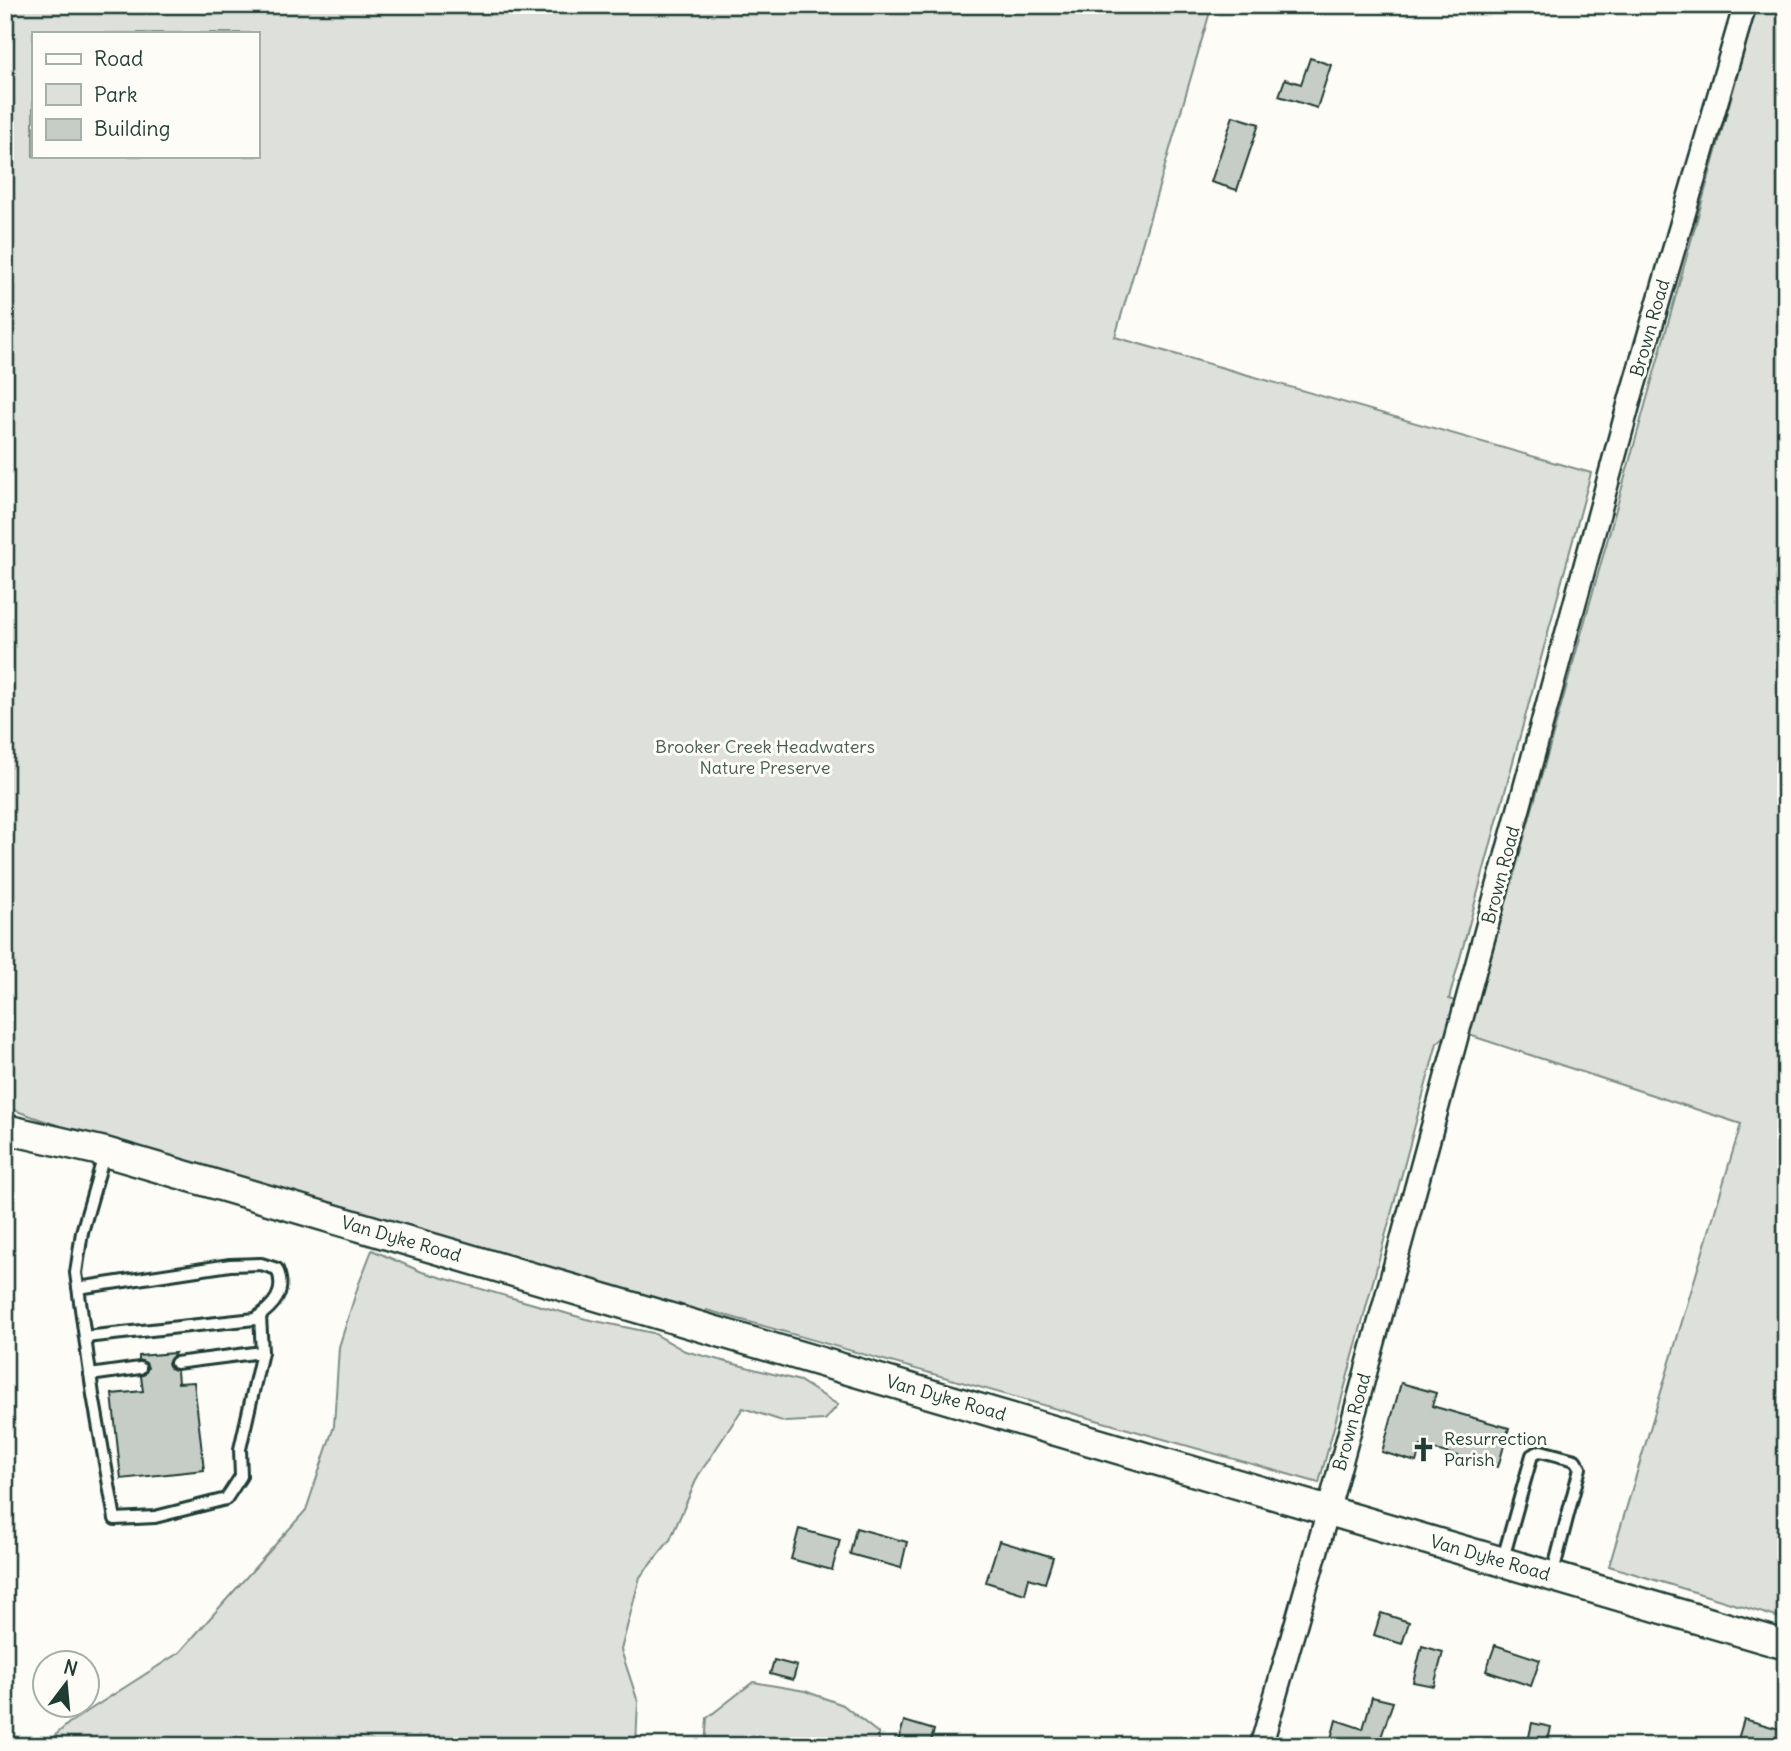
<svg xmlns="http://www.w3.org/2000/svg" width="1791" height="1751" font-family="Delius,sans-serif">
	<rect width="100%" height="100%" fill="#fdfcf7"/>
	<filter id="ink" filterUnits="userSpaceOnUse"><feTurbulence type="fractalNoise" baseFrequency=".0143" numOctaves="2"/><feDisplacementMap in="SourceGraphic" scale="14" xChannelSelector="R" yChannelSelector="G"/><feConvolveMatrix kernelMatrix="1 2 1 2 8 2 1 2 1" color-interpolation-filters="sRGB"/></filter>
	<g filter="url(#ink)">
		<path fill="#dde0db" stroke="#7e8e88" stroke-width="2" fill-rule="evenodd" d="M 5,5 L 1212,5 L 1115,337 L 1591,473 L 1449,999 L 1457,1002 L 1449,1033 L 1437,1043 L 1319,1483 L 707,1310 L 701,1316 L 108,1143 L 5,1107 ZM 33,33 L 257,33 L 257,156 L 33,156 Z
			M 1757,5 L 1786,5 L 1786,1620 L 1609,1566 L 1741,1124 L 1469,1035 Z
			M 372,1250 L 422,1272 L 586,1319 L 653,1333 L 685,1351 L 800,1381 L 838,1405 L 825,1420 L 785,1422 L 743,1408 L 698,1476 L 670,1540 L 640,1577 L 621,1650 L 638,1702 L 636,1746 L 43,1746 L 69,1723 L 180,1652 L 306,1510 L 334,1426 L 339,1347 L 358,1286 Z
			M 753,1682 L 805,1691 L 843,1705 L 878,1733 L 880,1746 L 705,1746 L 707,1718 Z"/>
		<path fill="#c6cdc7" stroke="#1f3d34" stroke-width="2" d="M 1310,58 L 1331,65 L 1317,108 L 1279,96 L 1285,79 L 1301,84 Z
			M 1233,116 L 1259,124 L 1237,190 L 1211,182 Z
			M 175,1353 L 168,1363 L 170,1368 L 177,1371 L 178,1383 L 194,1382 L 204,1470 L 121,1479 L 112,1394 L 143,1391 L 141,1376 L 145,1374 L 148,1368 L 146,1363 L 139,1360 L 139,1356 Z
			M 1401,1383 L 1436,1393 L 1432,1406 L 1509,1428 L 1498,1467 L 1421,1446 L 1416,1462 L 1382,1452 Z
			M 856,1528 L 907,1542 L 901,1568 L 850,1554 Z
			M 799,1529 L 840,1540 L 832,1570 L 791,1559 Z
			M 999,1541 L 1053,1557 L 1045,1583 L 1029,1578 L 1025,1594 L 986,1582 Z
			M 1381,1613 L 1409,1622 L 1402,1644 L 1374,1635 Z
			M 1495,1645 L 1540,1660 L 1531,1686 L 1486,1671 Z
			M 1422,1646 L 1443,1652 L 1434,1686 L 1413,1682 Z
			M 774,1660 L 797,1666 L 793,1680 L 770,1674 Z
			M 1372,1697 L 1393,1702 L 1378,1746 L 1329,1746 L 1336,1720 L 1363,1729 Z
			M 1744,1719 L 1786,1731 L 1786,1746 L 1736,1746 Z
			M 904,1721 L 934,1730 L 930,1746 L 897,1746 Z
			M 1532,1723 L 1551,1727 L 1547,1746 L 1527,1746 Z"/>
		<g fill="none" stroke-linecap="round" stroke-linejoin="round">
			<defs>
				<path id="service" d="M 105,1152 L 82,1232 L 76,1273 L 93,1395 L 115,1519 L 155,1517 L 226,1499 L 241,1476 L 240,1449 L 262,1352 L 260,1316
					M 78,1288 L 230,1265 L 261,1264 L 277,1269 C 287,1292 274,1306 255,1319 L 85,1337
					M 176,1363 L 262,1352
					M 90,1375 L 140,1368
					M 1502,1562 L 1532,1455 L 1541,1451 L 1575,1460 L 1580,1468 L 1552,1576"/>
				<path id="minor" d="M 1261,1746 L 1328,1511 L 1631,396 L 1745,5"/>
				<path id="secondary" d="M 5,1129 L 105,1152 L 1786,1645"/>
			</defs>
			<use href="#service" stroke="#1f3d34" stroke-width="16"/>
			<use href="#minor" stroke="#1f3d34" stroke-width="26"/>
			<use href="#secondary" stroke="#1f3d34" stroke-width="33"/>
			<use href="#service" stroke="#fdfcf7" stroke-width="10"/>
			<use href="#minor" stroke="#fdfcf7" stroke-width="21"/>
			<use href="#secondary" stroke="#fdfcf7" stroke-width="28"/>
		</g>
	</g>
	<defs>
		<symbol id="church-bare" viewBox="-9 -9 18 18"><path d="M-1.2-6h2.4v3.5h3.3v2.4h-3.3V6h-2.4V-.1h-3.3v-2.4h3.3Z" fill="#1f3d34" stroke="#fdfcf7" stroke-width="2.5" paint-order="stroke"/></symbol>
	</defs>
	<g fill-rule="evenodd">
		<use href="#church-bare" x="1406" y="1432" width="35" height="35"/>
	</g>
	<g text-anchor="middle" stroke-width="6" stroke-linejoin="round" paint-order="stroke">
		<g font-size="18" fill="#1f3d34" stroke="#fdfcf7">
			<text transform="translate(1650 328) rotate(-74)" y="6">Brown Road</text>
			<text transform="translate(1501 875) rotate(-75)" y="6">Brown Road</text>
			<text transform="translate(401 1239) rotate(16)" y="6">Van Dyke Road</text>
			<text transform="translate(946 1398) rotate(16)" y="6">Van Dyke Road</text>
			<text transform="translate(1352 1422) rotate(-75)" y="6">Brown Road</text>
			<text transform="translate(1490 1558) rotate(16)" y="6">Van Dyke Road</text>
		</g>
		<g font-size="18" fill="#455e55" stroke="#fdfcf7">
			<text x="765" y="753">Brooker Creek Headwaters<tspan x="765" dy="21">Nature Preserve</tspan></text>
		</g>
		<g font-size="18" fill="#1f3d34" stroke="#fdfcf7" text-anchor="start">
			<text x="1444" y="1445">Resurrection<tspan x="1444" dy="21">Parish</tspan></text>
		</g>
	</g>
	<rect width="1791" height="1751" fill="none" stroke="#fdfcf7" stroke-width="28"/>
	<rect x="14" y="14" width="1763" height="1723" fill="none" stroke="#1f3d34" stroke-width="2.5" filter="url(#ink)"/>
	<rect x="32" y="32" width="228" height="126" fill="#fdfcf7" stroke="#a4b0a9" stroke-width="2"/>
	<rect x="46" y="54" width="35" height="10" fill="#fdfcf7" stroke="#a4b0a9" stroke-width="2"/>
	<text x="94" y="66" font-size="21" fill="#1f3d34">Road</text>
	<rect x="46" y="84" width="35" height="21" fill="#dde0db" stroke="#a4b0a9" stroke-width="2"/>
	<text x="94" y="102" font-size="21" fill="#1f3d34">Park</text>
	<rect x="46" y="119" width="35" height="21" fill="#c6cdc7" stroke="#a4b0a9" stroke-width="2"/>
	<text x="94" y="136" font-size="21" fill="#1f3d34">Building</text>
	<g transform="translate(66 1684) rotate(16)"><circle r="33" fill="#fdfcf7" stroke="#a4b0a9" stroke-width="2"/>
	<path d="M0-5L12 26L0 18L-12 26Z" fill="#1f3d34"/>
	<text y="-10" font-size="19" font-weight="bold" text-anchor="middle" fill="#1f3d34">N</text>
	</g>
</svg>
